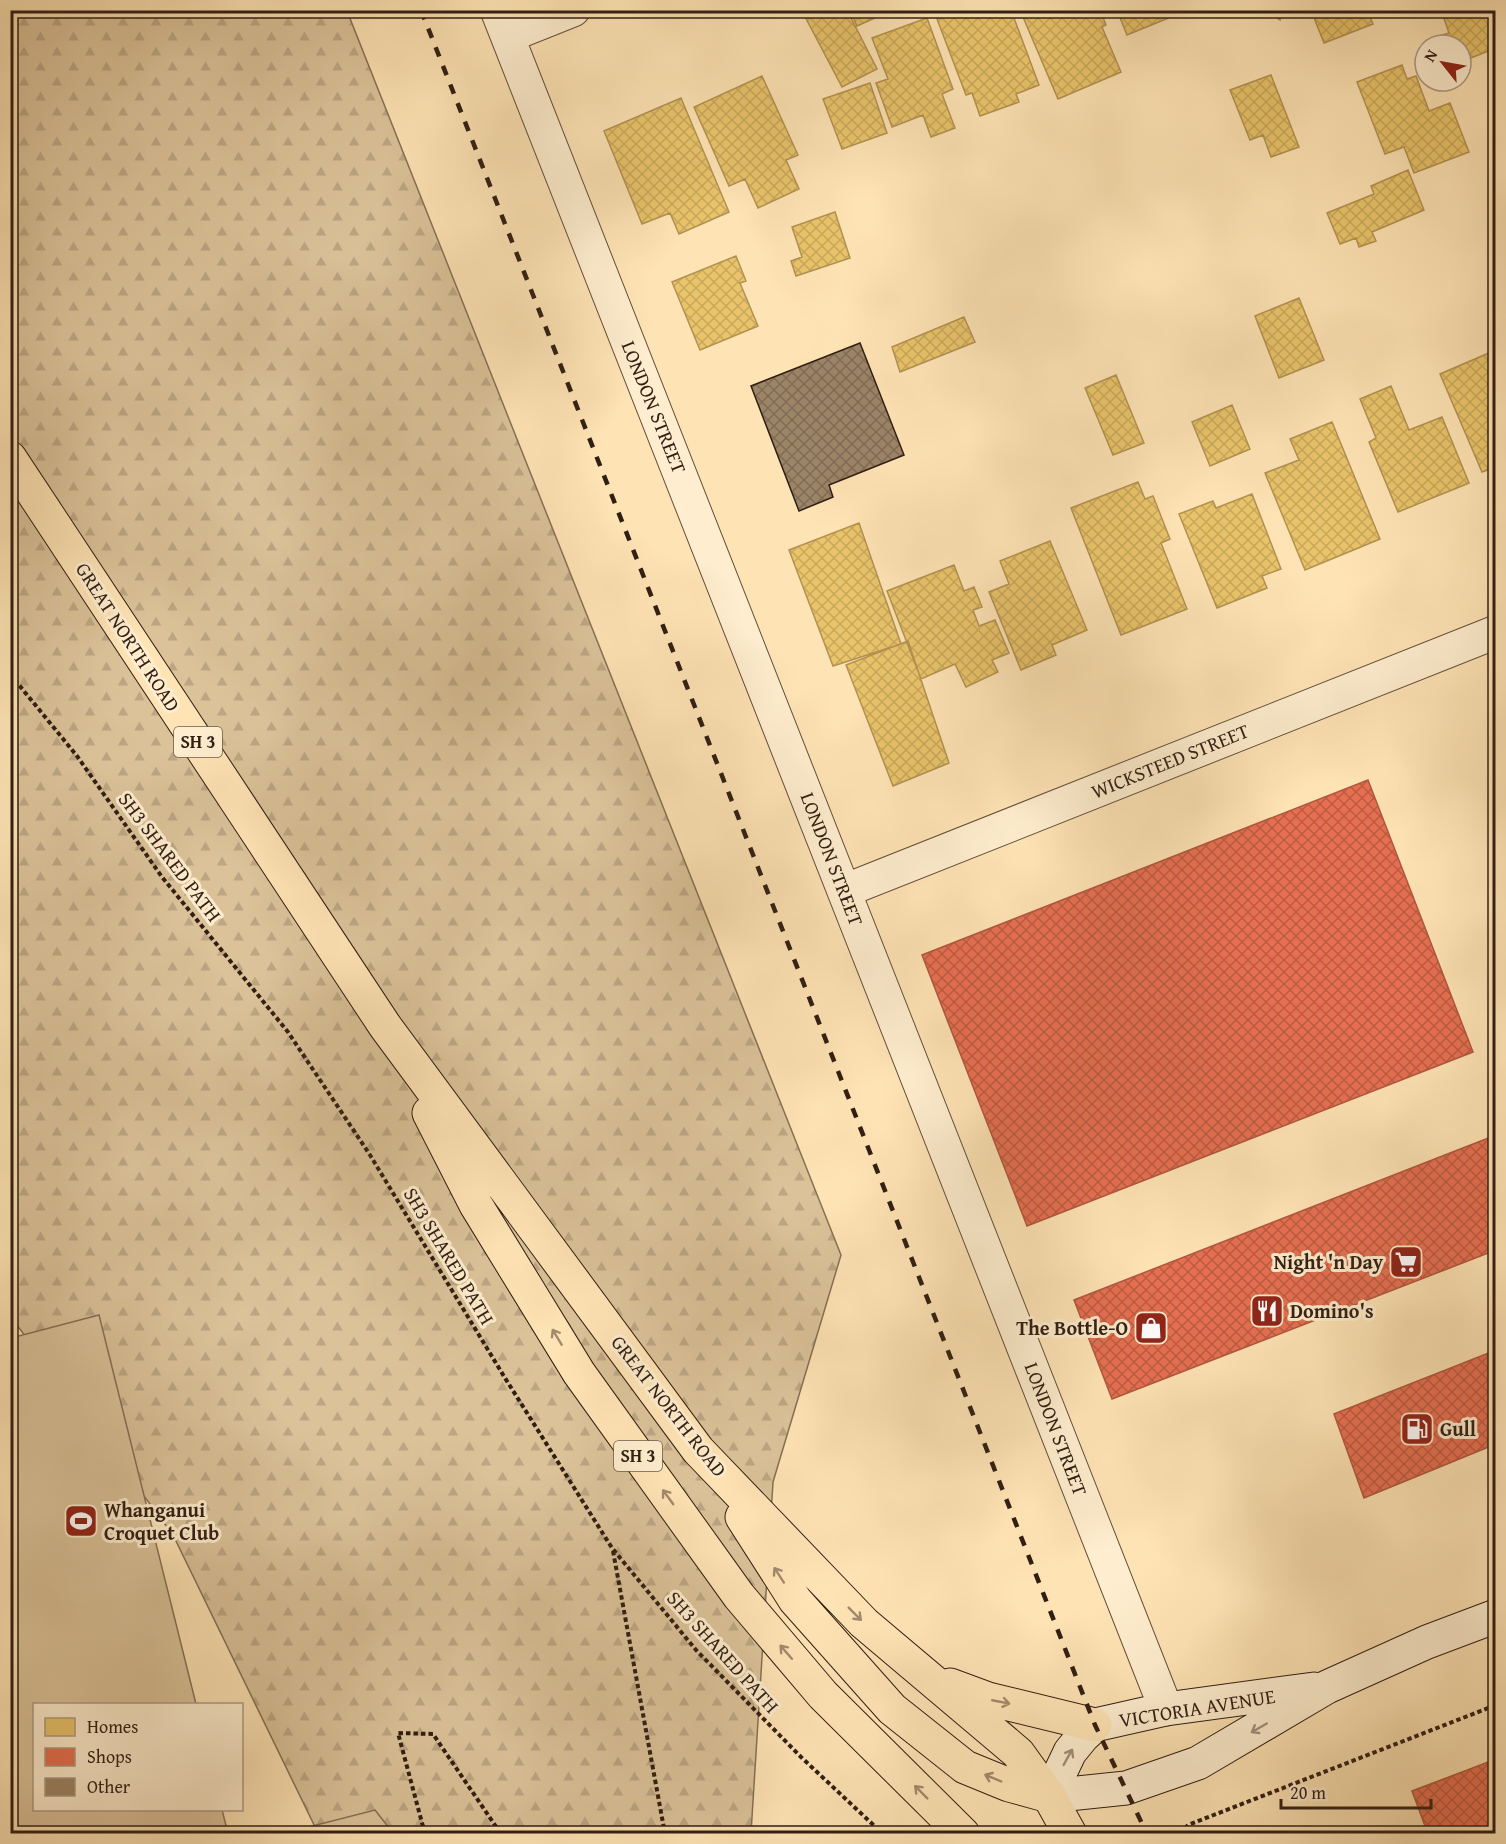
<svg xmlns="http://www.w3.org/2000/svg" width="1506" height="1844" font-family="'Gentium Book Plus',serif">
	<defs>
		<pattern id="forest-firs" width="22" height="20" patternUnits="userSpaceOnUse" patternTransform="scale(1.5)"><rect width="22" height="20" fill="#dbc299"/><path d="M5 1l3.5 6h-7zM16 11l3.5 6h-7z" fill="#bca683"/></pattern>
		<pattern id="homes-cross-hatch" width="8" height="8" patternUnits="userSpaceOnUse" patternTransform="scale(1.5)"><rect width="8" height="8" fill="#e9c46a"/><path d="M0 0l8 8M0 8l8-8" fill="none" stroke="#c8a85b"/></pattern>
		<pattern id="shops-cross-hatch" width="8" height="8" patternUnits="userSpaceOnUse" patternTransform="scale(1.5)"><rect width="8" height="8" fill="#e76f51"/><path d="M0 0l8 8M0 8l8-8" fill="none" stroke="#bc5b42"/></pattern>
		<pattern id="building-cross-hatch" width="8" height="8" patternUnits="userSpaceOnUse" patternTransform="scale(1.5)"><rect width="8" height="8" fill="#9c8467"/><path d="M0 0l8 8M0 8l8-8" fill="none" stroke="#806b54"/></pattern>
	</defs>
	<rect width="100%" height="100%" fill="#fee3b4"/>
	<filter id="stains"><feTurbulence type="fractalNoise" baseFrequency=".00333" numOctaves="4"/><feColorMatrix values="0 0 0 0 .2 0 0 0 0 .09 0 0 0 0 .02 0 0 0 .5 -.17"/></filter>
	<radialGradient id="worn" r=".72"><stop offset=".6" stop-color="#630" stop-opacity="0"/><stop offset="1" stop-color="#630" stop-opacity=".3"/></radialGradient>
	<path fill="url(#forest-firs)" stroke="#867056" stroke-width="1.5" d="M 11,11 L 347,11 L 841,1255 L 773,1482 L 751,1833 L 318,1833 L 173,1535 L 11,1317 Z"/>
	<path fill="#dbc299" stroke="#867056" stroke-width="1.5" d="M 99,1315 L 196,1704 L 34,1704 L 34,1810 L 222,1810 L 228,1833 L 11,1833 L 11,1338 Z
		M 375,1810 L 393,1833 L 285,1833 Z"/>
	<path fill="url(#homes-cross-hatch)" stroke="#b29250" stroke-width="1.5" d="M 847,10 L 877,69 L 842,87 L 802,11 Z
		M 850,10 L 874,10 L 877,17 L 857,26 Z
		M 959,10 L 965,10 L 966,13 L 973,10 L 1011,10 L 1039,85 L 1016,94 L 1019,102 L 980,116 L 972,93 L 966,95 L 937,19 Z
		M 1020,10 L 1100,10 L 1106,25 L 1102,27 L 1121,72 L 1058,99 Z
		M 1117,10 L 1188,10 L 1127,35 Z
		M 1265,10 L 1282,10 L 1280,20 Z
		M 1311,10 L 1367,10 L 1373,24 L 1324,43 Z
		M 1441,10 L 1496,10 L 1496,48 L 1461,62 L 1461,45 L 1442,45 L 1439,36 L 1449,33 Z
		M 927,18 L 953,89 L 942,94 L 955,128 L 931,137 L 923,115 L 892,127 L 876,83 L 888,79 L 872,38 Z
		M 1402,65 L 1407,79 L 1416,76 L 1429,111 L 1450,103 L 1469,152 L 1414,173 L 1404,147 L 1385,154 L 1357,82 Z
		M 1271,75 L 1299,147 L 1271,157 L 1263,135 L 1250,140 L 1230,90 Z
		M 762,76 L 798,155 L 786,160 L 799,189 L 758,208 L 745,179 L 729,186 L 694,107 Z
		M 870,83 L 887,133 L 842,149 L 823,99 Z
		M 681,98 L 729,212 L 679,234 L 670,213 L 642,224 L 604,131 Z
		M 1408,170 L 1424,210 L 1372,232 L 1376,241 L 1359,247 L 1356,238 L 1340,244 L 1327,213 L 1374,194 L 1371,186 Z
		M 835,212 L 850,258 L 796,276 L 791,261 L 802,257 L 792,227 Z
		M 736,256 L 746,281 L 740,283 L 758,326 L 700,350 L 672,282 Z
		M 1299,298 L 1324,360 L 1279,378 L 1255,316 Z
		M 964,317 L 975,342 L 900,372 L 892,347 Z
		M 1496,350 L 1496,467 L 1482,472 L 1440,374 Z
		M 1116,375 L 1144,443 L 1113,455 L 1085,388 Z
		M 1391,386 L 1409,430 L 1442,417 L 1469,483 L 1398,512 L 1369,442 L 1376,438 L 1360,399 Z
		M 1232,405 L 1250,449 L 1210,466 L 1192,422 Z
		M 1332,422 L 1380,539 L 1305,570 L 1265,473 L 1299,460 L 1290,439 Z
		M 1138,482 L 1145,499 L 1153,496 L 1170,539 L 1161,543 L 1187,609 L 1121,635 L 1071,508 Z
		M 1252,494 L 1281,569 L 1262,576 L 1267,588 L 1217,608 L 1179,514 L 1213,501 L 1216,508 Z
		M 859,523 L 901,644 L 833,666 L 789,550 Z
		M 1050,541 L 1087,630 L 1052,645 L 1056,655 L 1021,670 L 989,592 L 1009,584 L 1000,561 Z
		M 954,565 L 964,591 L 974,587 L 982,607 L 973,610 L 979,626 L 995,620 L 1009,653 L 992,660 L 998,672 L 966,687 L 955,664 L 921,679 L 887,591 Z
		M 908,641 L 949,763 L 893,786 L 846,665 Z"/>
	<path fill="url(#shops-cross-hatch)" stroke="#b0573e" stroke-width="1.5" d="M 1368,780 L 1473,1052 L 1027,1226 L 922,955 Z
		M 1491,1137 L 1496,1148 L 1496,1250 L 1112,1399 L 1074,1300 Z
		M 1496,1350 L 1496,1444 L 1364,1498 L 1334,1414 Z
		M 1496,1759 L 1496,1834 L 1428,1834 L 1412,1791 Z"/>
	<path fill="url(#building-cross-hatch)" stroke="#311e13" stroke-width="1.5" d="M 860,343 L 904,455 L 829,485 L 833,497 L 799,511 L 751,386 Z"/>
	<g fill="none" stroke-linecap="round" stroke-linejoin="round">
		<defs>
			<path id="minor" d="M 497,10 L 1166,1709
				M 508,36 L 573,10
				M 844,891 L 1496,632"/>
			<path id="secondary" d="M 1049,1796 L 1126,1788 L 1198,1763 L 1327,1687 L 1427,1642 L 1496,1616
				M 1049,1796 L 1070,1752 L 1083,1736 L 1095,1725 L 1166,1709 L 1314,1689"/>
			<path id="trunk" d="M 10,458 L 385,1026 L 698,1450 L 864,1623 L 1018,1753 L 1049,1796 L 1070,1834
				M 429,1113 L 476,1205 L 579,1373 L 739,1596 L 823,1695 L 963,1834
				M 742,1517 L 795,1600 L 892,1709 L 965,1767 L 1009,1785 L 1049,1796
				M 950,1685 L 988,1699 L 1095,1725"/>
		</defs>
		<use href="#minor" stroke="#644f3b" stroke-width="35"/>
		<use href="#secondary" stroke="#311e13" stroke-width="35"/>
		<use href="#trunk" stroke="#311e13" stroke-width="35"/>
		<path stroke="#311e13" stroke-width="4" stroke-dasharray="4.5 3" stroke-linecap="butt" d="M 10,674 L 77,756 L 162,877 L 288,1032 L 370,1155 L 505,1378 L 612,1548 L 696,1650 L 801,1757 L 883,1834
			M 613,1551 L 665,1834
			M 425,1834 L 398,1733 L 433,1734 L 501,1834
			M 1180,1834 L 1188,1825 L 1496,1705"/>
		<use href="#minor" stroke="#feedce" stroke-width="33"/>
		<use href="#secondary" stroke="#feedce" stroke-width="33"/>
		<use href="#trunk" stroke="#fee3b4" stroke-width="33"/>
		<path stroke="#311e13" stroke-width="4.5" stroke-dasharray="10 10" stroke-linecap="butt" d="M 421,10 L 1095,1725 L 1147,1834"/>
	</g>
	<defs><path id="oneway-shaft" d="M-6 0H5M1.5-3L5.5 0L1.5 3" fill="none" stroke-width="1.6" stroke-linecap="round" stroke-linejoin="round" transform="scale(1.5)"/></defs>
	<g stroke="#a28a6c">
		<use href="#oneway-shaft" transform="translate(557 1337) rotate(-121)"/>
		<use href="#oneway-shaft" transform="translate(668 1497) rotate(-126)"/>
		<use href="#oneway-shaft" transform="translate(779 1575) rotate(-123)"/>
		<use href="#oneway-shaft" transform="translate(855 1614) rotate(45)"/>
		<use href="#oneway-shaft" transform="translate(786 1652) rotate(-131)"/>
		<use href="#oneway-shaft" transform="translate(1001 1702) rotate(11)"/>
		<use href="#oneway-shaft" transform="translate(993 1778) rotate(-157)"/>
		<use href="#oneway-shaft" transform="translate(921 1792) rotate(-135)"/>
	</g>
	<g stroke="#a2907a">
		<use href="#oneway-shaft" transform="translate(1259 1728) rotate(150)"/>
		<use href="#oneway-shaft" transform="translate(1068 1757) rotate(-61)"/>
	</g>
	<defs>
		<symbol id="supermarket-square" viewBox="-11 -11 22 22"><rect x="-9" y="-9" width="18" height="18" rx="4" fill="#8f2418" stroke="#feedce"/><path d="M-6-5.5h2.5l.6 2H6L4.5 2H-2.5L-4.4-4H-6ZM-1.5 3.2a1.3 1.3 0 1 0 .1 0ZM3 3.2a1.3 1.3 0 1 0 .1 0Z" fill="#fff"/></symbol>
		<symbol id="restaurant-square" viewBox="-11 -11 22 22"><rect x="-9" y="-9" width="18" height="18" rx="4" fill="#8f2418" stroke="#feedce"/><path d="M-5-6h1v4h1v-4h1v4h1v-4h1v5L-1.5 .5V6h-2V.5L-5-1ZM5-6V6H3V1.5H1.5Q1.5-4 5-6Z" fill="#fff"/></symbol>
		<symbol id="shop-square" viewBox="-11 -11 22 22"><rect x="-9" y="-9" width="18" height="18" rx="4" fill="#8f2418" stroke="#feedce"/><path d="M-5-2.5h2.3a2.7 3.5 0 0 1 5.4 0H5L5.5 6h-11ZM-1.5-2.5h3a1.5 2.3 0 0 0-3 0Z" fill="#fff"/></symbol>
		<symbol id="fuel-square" viewBox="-11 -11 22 22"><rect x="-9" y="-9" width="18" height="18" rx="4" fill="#8f2418" stroke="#feedce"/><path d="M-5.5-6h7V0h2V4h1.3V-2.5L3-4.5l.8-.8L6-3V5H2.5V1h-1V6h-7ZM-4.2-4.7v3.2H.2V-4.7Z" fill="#fff"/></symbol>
		<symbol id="stadium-square" viewBox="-11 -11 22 22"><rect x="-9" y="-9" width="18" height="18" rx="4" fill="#8f2418" stroke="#feedce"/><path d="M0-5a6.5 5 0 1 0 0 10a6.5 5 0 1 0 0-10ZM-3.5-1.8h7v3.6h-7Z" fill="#fff"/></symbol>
	</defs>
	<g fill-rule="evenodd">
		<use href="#supermarket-square" x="1387" y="1243" width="38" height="38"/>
		<use href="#restaurant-square" x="1248" y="1292" width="38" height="38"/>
		<use href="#shop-square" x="1132" y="1309" width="38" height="38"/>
		<use href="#fuel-square" x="1398" y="1410" width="38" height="38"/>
		<use href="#stadium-square" x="62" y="1502" width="38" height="38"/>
	</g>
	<g text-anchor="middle" stroke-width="6" stroke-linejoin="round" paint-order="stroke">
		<g fill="#feedce" stroke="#6e5c4b" stroke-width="1.5">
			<rect x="174" y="727" width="48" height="30" rx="4.5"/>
			<rect x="614" y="1441" width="48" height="30" rx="4.5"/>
		</g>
		<g font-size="18" font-weight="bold" fill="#311e13">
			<text x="198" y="748">SH 3</text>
			<text x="638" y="1462">SH 3</text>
		</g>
		<g font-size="20" fill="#311e13" stroke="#feedce">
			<text transform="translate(654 407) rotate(68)" y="7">LONDON STREET</text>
			<text transform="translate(128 637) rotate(57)" y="7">GREAT NORTH ROAD</text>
			<text transform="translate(1170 761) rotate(-22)" y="7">WICKSTEED STREET</text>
			<text transform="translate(170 857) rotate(53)" y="7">SH3 SHARED PATH</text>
			<text transform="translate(832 859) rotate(69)" y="7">LONDON STREET</text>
			<text transform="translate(449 1256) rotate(59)" y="7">SH3 SHARED PATH</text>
			<text transform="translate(669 1406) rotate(52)" y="7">GREAT NORTH ROAD</text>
			<text transform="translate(1056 1429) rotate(69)" y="7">LONDON STREET</text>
			<text transform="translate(723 1652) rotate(48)" y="7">SH3 SHARED PATH</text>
			<text transform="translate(1197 1708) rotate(-9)" y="7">VICTORIA AVENUE</text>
		</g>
		<g font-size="20" font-weight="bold" fill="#311e13" stroke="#feedce" text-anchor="start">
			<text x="1383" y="1269" text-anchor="end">Night 'n Day</text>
			<text x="1290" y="1318">Domino's</text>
			<text x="1128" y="1335" text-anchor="end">The Bottle-O</text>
			<text x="1440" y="1436">Gull</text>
			<text x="104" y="1517">Whanganui<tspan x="104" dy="23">Croquet Club</tspan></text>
		</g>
	</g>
	<rect width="1506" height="1844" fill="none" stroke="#fee3b4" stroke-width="36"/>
	<rect x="12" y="12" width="1482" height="1820" fill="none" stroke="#311e13" stroke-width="3"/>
	<rect x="18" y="18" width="1470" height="1808" fill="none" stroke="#311e13" stroke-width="1.5"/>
	<rect x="33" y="1703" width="210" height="108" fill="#feedce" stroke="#ac9a83" stroke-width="1.5"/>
	<rect x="45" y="1718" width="30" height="18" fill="#e9c46a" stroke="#ac9a83" stroke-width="1.5"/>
	<text x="87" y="1733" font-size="18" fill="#311e13">Homes</text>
	<rect x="45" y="1748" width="30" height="18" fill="#e76f51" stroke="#ac9a83" stroke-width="1.5"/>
	<text x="87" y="1763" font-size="18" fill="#311e13">Shops</text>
	<rect x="45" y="1778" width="30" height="18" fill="#9c8467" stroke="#ac9a83" stroke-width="1.5"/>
	<text x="87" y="1793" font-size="18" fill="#311e13">Other</text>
	<g transform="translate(1443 63) rotate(301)"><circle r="28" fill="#feedce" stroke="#ac9a83" stroke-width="1.5"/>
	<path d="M0-4.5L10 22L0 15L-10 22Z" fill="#8f2418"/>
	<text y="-9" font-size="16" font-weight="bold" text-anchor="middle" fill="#311e13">N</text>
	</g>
	<path d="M1281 1799v9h150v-9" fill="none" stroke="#311e13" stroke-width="3"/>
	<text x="1290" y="1799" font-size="18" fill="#311e13" stroke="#feedce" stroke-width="4.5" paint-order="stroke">20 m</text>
	<rect width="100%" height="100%" filter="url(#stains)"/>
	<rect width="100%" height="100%" fill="url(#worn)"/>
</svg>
